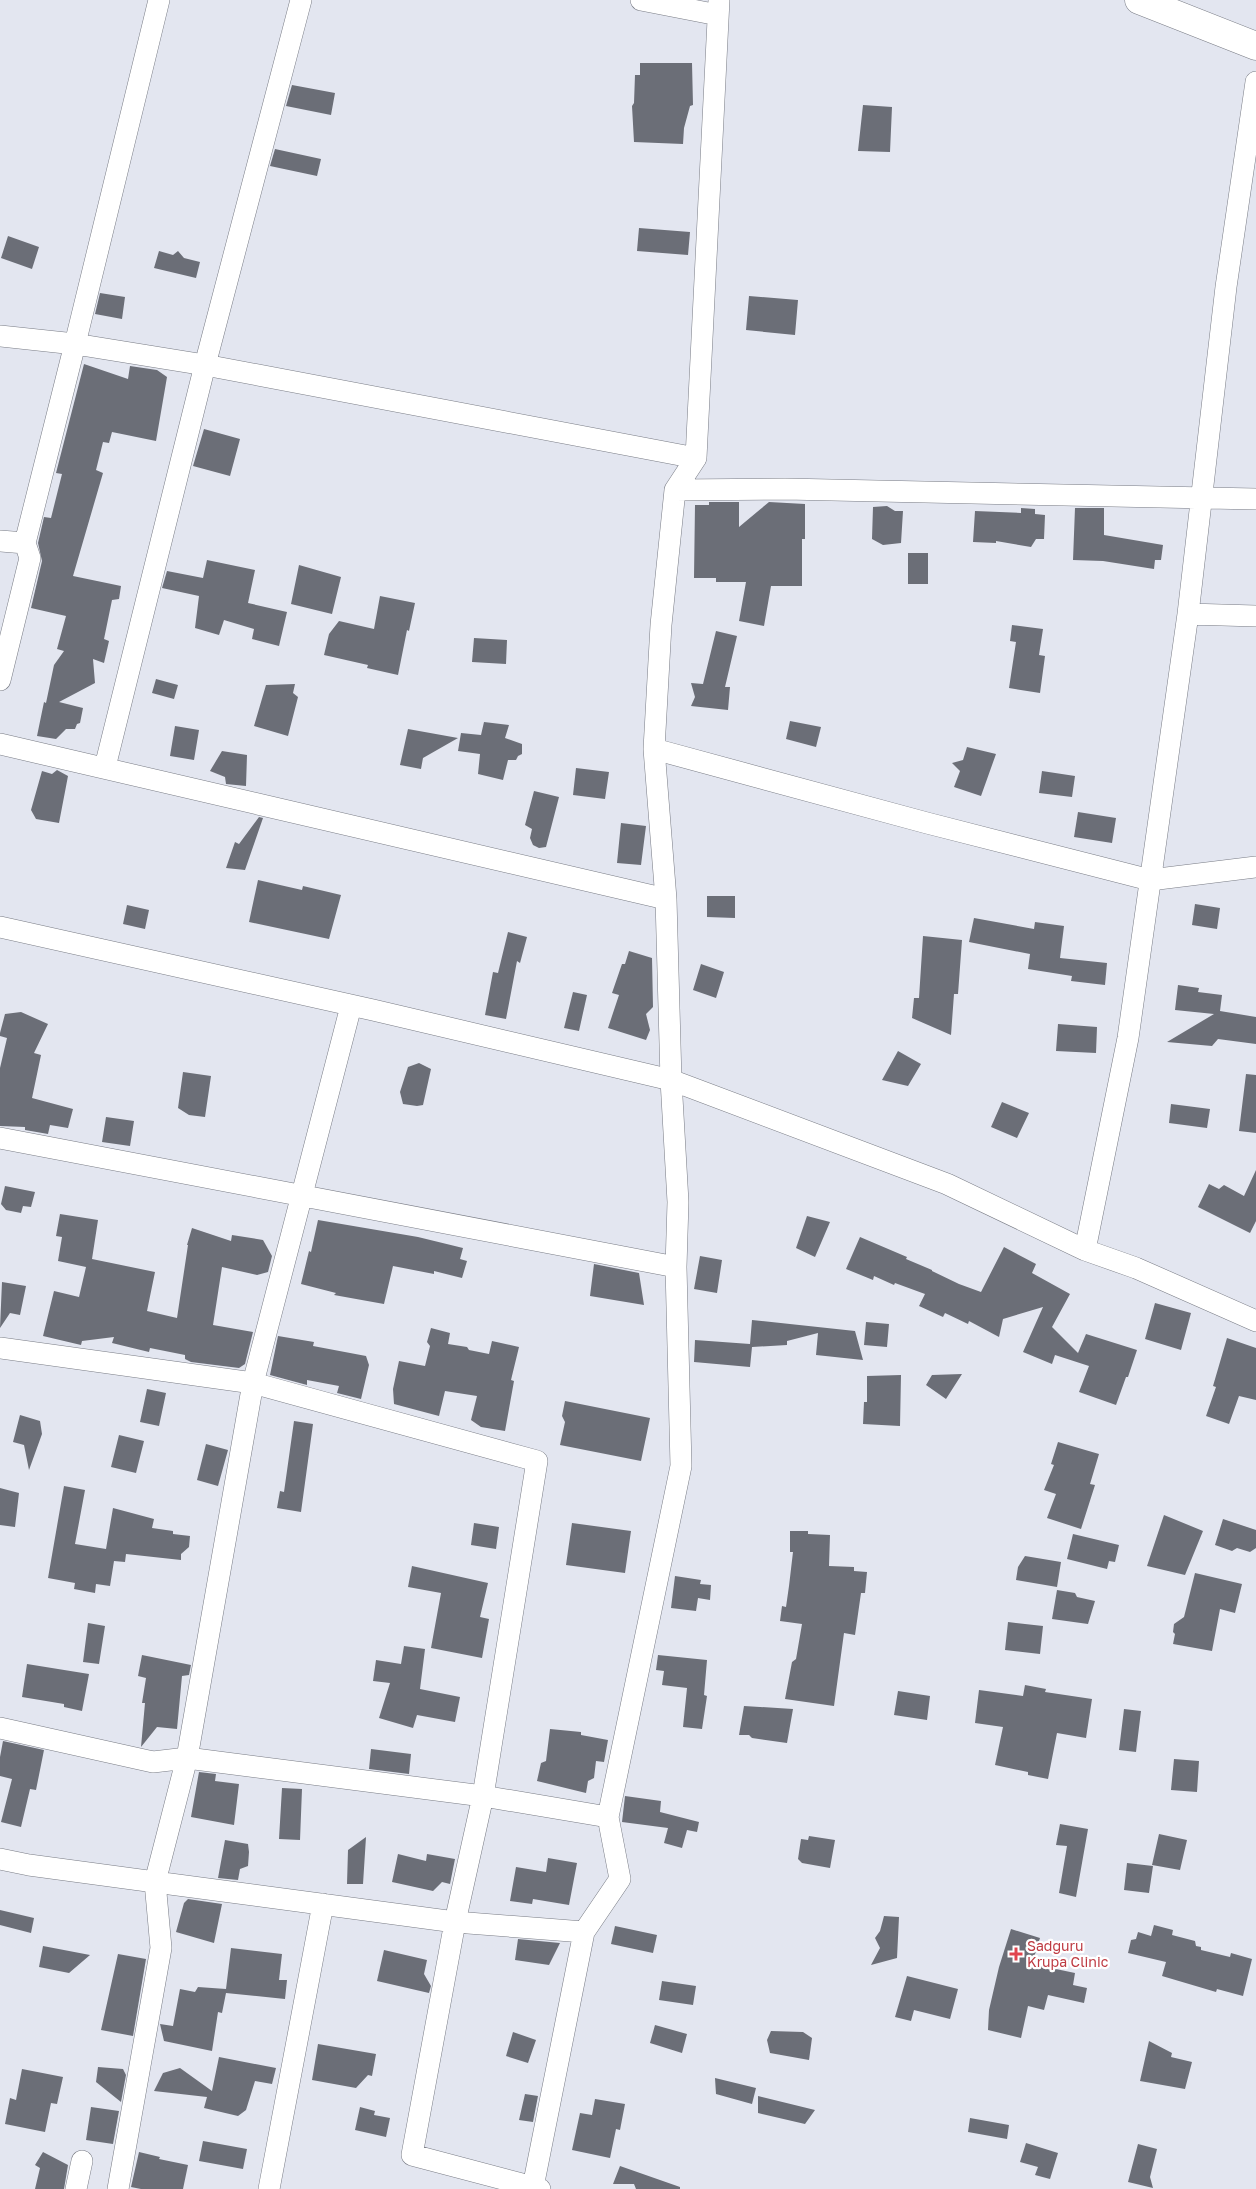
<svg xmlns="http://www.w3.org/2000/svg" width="1256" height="2189" font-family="'Golos Text',sans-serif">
	<rect width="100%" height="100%" fill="#e3e6f0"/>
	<path fill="#6b6e77" d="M 640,63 L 692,63 L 693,105 L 690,106 L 684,128 L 683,144 L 634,142 L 632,106 L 634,103 L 635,75 L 640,75 Z
		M 292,85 L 335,93 L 331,115 L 286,106 Z
		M 863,105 L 892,107 L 890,152 L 858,151 Z
		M 275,149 L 321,159 L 317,176 L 270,166 Z
		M 639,228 L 690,232 L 688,255 L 637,251 Z
		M 8,236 L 39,247 L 32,269 L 1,258 Z
		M 159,251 L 173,255 L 178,251 L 184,258 L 200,262 L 196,278 L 154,268 Z
		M 100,293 L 125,297 L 122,319 L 95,314 Z
		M 749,296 L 798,300 L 795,335 L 746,330 Z
		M 84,364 L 128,379 L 130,366 L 157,370 L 167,377 L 156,441 L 112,432 L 109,443 L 103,442 L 96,470 L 103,473 L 73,576 L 121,586 L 119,599 L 112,600 L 104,639 L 109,641 L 104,663 L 93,659 L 95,683 L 59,702 L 83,708 L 80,723 L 77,724 L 75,729 L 66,729 L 56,739 L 37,736 L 44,702 L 46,703 L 54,665 L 64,651 L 57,649 L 66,616 L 31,608 L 42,561 L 38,543 L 44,517 L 51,518 L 62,474 L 56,473 Z
		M 204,429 L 240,439 L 230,476 L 193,466 Z
		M 709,502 L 739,502 L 739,527 L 769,502 L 805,504 L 805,539 L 802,539 L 802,586 L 771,586 L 764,626 L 739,621 L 746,582 L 716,582 L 716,578 L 694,578 L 695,505 L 709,505 Z
		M 887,506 L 895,511 L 903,511 L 901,543 L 883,545 L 872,539 L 873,507 Z
		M 1021,508 L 1035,509 L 1035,514 L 1045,515 L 1044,539 L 1036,539 L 1031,547 L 996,541 L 996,543 L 973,542 L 975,511 L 1021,513 Z
		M 1075,508 L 1104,508 L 1104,535 L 1163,545 L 1161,560 L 1155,560 L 1154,569 L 1103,561 L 1073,560 Z
		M 908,553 L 928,553 L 928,584 L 908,584 Z
		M 207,560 L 255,570 L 248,603 L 287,612 L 279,646 L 252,639 L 254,629 L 224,620 L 219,635 L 195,628 L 199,596 L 162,588 L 167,571 L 203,578 Z
		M 299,565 L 341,577 L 332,614 L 291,604 Z
		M 380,596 L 415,603 L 409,631 L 407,630 L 398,675 L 367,668 L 368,665 L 324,655 L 329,634 L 339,621 L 374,629 Z
		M 1012,625 L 1043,629 L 1039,655 L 1045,656 L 1040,693 L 1009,688 L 1016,642 L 1010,641 Z
		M 716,631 L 737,636 L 725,687 L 730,687 L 728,710 L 691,706 L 695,697 L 691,683 L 703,684 Z
		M 474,638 L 507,640 L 506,664 L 472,662 Z
		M 156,679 L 178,685 L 174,699 L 152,693 Z
		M 295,684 L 293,693 L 298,697 L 288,736 L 254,726 L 266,685 Z
		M 790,721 L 821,727 L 816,747 L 786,739 Z
		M 484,722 L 509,725 L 505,738 L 522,744 L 522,754 L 518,756 L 516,760 L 508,760 L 503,780 L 478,774 L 480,754 L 458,751 L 461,733 L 481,735 Z
		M 175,726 L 199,730 L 194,760 L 170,756 Z
		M 408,729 L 458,738 L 423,758 L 421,769 L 400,765 Z
		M 967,747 L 996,754 L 981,796 L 954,787 L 960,771 L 952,763 L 963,760 Z
		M 222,751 L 247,755 L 246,786 L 226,784 L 225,777 L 210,771 Z
		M 576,768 L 609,772 L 605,799 L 573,795 Z
		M 57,770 L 68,776 L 59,823 L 36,819 L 31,810 L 42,771 L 52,774 Z
		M 1042,771 L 1075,776 L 1072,797 L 1039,793 Z
		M 534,791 L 559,797 L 546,847 L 539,848 L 533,845 L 530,838 L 532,829 L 525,825 Z
		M 1078,812 L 1116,818 L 1112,843 L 1074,837 Z
		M 259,817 L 263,818 L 245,870 L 226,868 L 235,842 L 239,844 Z
		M 621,823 L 646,826 L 641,865 L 617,863 Z
		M 258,880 L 302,890 L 303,886 L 341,895 L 329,939 L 249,922 Z
		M 707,896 L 735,896 L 735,918 L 707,917 Z
		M 1195,904 L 1220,908 L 1217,929 L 1192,925 Z
		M 127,905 L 149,910 L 145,929 L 123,924 Z
		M 974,918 L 1034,929 L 1035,922 L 1064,926 L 1060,958 L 1107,963 L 1105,985 L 1071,981 L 1072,976 L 1028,969 L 1030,954 L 969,942 Z
		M 508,932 L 527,937 L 520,963 L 517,961 L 506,1019 L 485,1015 L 493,972 L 498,973 Z
		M 923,936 L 962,940 L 958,994 L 954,994 L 951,1035 L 912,1018 L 914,998 L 919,998 Z
		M 629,951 L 652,958 L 653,1007 L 646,1014 L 650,1030 L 646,1040 L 608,1028 L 619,995 L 612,993 L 622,964 L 625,964 Z
		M 701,964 L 724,972 L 716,998 L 693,990 Z
		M 1178,985 L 1199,988 L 1198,992 L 1222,995 L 1220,1011 L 1256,1017 L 1256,1044 L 1218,1039 L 1212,1046 L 1167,1042 L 1214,1014 L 1175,1010 Z
		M 573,992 L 587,995 L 579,1031 L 564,1028 Z
		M 21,1012 L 48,1024 L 34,1053 L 41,1055 L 32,1098 L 73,1109 L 68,1128 L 50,1125 L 48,1134 L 25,1130 L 25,1127 L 0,1126 L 0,1068 L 7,1038 L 0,1036 L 0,1033 L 5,1014 Z
		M 1058,1024 L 1097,1027 L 1096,1053 L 1056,1051 Z
		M 898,1051 L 921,1064 L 908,1086 L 882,1080 Z
		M 419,1063 L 431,1069 L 423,1105 L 417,1106 L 403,1104 L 400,1092 L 408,1067 Z
		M 183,1072 L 211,1076 L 205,1117 L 189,1115 L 178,1108 Z
		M 1246,1074 L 1256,1075 L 1256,1133 L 1239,1131 Z
		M 1002,1102 L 1029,1113 L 1017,1138 L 991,1127 Z
		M 1171,1104 L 1210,1109 L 1207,1128 L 1169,1123 Z
		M 106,1117 L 134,1121 L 130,1146 L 102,1142 Z
		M 1256,1170 L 1256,1221 L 1250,1233 L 1198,1207 L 1209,1184 L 1219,1189 L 1224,1185 L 1244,1196 Z
		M 5,1186 L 35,1192 L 31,1207 L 23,1206 L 21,1213 L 6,1210 L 1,1204 Z
		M 60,1214 L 98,1220 L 92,1259 L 155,1272 L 147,1311 L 177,1318 L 188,1245 L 187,1245 L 192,1228 L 231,1241 L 232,1235 L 263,1240 L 272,1256 L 268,1272 L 257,1275 L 222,1267 L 213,1325 L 253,1332 L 245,1364 L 239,1368 L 191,1362 L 185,1359 L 185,1355 L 150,1348 L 149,1352 L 112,1343 L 114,1337 L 82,1341 L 81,1345 L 43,1336 L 54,1291 L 79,1297 L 86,1267 L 58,1261 L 62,1237 L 56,1236 Z
		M 807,1216 L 830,1222 L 815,1257 L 796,1248 Z
		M 318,1220 L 418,1237 L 463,1248 L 460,1259 L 467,1261 L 462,1278 L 434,1271 L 434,1274 L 393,1266 L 384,1304 L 334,1295 L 336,1293 L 301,1284 L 309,1251 L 311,1252 Z
		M 860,1237 L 907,1257 L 906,1259 L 932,1270 L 932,1271 L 959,1284 L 981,1292 L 1004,1247 L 1036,1264 L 1032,1273 L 1070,1294 L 1052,1327 L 1078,1353 L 1086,1334 L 1137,1350 L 1128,1377 L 1126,1377 L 1116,1405 L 1079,1392 L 1089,1366 L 1055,1355 L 1052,1364 L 1023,1352 L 1043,1307 L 1003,1319 L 999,1337 L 969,1321 L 968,1324 L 945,1313 L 943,1317 L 919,1306 L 925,1294 L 895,1283 L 894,1285 L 874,1276 L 873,1280 L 846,1269 Z
		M 700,1256 L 722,1260 L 717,1293 L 694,1289 Z
		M 594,1264 L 639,1273 L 644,1305 L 590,1296 Z
		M 2,1282 L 26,1286 L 20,1315 L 10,1313 L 0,1328 Z
		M 1155,1303 L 1191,1313 L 1181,1350 L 1145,1339 Z
		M 752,1320 L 855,1331 L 863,1360 L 816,1355 L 818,1333 L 787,1341 L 787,1345 L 752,1347 L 750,1367 L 694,1362 L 695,1340 L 750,1344 Z
		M 866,1322 L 889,1324 L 887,1347 L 864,1345 Z
		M 431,1328 L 450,1333 L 448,1344 L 467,1347 L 469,1350 L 489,1354 L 492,1341 L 519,1347 L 511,1380 L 514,1381 L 505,1431 L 481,1427 L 471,1420 L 477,1396 L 445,1391 L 439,1416 L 394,1404 L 393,1389 L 399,1361 L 425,1366 L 430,1346 L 427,1342 Z
		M 278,1336 L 314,1342 L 313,1346 L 366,1356 L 369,1365 L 361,1399 L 337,1393 L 339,1386 L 307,1380 L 307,1385 L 270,1375 Z
		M 1227,1338 L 1256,1348 L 1256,1400 L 1239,1396 L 1229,1424 L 1206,1416 L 1216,1387 L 1213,1386 Z
		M 962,1374 L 946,1399 L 926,1385 L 932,1375 Z
		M 901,1375 L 900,1426 L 863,1424 L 864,1402 L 867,1402 L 867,1376 Z
		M 147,1389 L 166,1393 L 159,1426 L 140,1422 Z
		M 565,1401 L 650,1418 L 641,1461 L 560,1445 L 565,1422 L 562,1416 Z
		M 20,1415 L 40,1421 L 42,1434 L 29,1470 L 24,1445 L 13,1442 Z
		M 294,1421 L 313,1424 L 301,1512 L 277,1508 L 280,1491 L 284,1492 Z
		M 119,1435 L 144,1441 L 136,1473 L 111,1467 Z
		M 1058,1442 L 1099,1454 L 1090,1484 L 1095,1485 L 1081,1529 L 1047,1518 L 1056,1494 L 1044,1490 L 1054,1465 L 1051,1464 Z
		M 206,1444 L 228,1450 L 218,1486 L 197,1480 Z
		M 64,1486 L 85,1490 L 75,1544 L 106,1549 L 113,1508 L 154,1519 L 152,1528 L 173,1531 L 173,1534 L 190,1536 L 189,1547 L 181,1554 L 181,1560 L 126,1554 L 125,1562 L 114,1561 L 110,1586 L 96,1584 L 95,1593 L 74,1589 L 75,1583 L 48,1578 Z
		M 0,1488 L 19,1493 L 15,1527 L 0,1525 Z
		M 1164,1515 L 1203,1531 L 1185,1575 L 1147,1566 Z
		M 1223,1519 L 1256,1530 L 1256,1548 L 1250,1552 L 1237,1548 L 1232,1551 L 1215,1545 Z
		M 474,1523 L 499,1527 L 496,1549 L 471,1545 Z
		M 572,1523 L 631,1531 L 625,1573 L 566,1565 Z
		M 790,1531 L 808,1531 L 808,1534 L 830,1535 L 829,1566 L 854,1567 L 854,1571 L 867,1572 L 865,1593 L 861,1593 L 855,1635 L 844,1633 L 834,1706 L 785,1699 L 792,1662 L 796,1659 L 802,1624 L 780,1621 L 782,1606 L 786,1607 L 789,1586 L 793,1552 L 790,1552 Z
		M 1073,1534 L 1119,1545 L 1115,1562 L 1109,1561 L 1107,1569 L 1067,1559 Z
		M 1025,1556 L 1061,1562 L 1057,1587 L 1016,1580 L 1018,1567 Z
		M 412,1566 L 488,1583 L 480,1617 L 489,1619 L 482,1658 L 431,1648 L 441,1593 L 408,1587 Z
		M 1195,1573 L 1242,1584 L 1235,1613 L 1220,1609 L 1212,1651 L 1173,1644 L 1175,1634 L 1173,1632 L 1174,1624 L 1184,1617 Z
		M 675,1576 L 701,1580 L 700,1584 L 711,1585 L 710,1600 L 698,1598 L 696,1611 L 671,1608 Z
		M 1057,1590 L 1075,1593 L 1077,1597 L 1095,1601 L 1088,1624 L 1052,1619 Z
		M 1008,1622 L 1043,1626 L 1040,1654 L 1005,1650 Z
		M 88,1623 L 105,1626 L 99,1664 L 83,1662 Z
		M 404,1646 L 425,1649 L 420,1689 L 460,1697 L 455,1722 L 417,1715 L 413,1728 L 379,1718 L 390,1683 L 373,1681 L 376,1660 L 401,1664 Z
		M 142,1655 L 191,1665 L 189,1675 L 182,1676 L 177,1729 L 157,1727 L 141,1747 L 145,1703 L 142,1703 L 146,1678 L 138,1676 Z
		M 658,1655 L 707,1660 L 704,1695 L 707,1696 L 702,1729 L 683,1727 L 687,1688 L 662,1685 L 664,1671 L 656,1670 Z
		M 27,1664 L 89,1674 L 82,1711 L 64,1707 L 64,1704 L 22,1697 Z
		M 1025,1685 L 1046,1689 L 1045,1692 L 1092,1699 L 1086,1738 L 1057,1733 L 1048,1779 L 1028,1775 L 1028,1772 L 995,1765 L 1003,1727 L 975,1723 L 979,1690 L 1023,1696 Z
		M 898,1691 L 930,1696 L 927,1720 L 894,1715 Z
		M 744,1706 L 793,1709 L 787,1743 L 752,1738 L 749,1735 L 739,1735 Z
		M 1124,1709 L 1141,1711 L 1136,1752 L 1119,1750 Z
		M 550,1729 L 581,1732 L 581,1735 L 608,1740 L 604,1762 L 596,1761 L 594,1778 L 588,1781 L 586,1793 L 537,1781 L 541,1763 L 546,1761 Z
		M 3,1741 L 44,1750 L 36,1790 L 30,1789 L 21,1827 L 1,1822 L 12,1779 L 0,1776 L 0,1757 Z
		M 371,1749 L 411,1754 L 409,1774 L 369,1769 Z
		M 1174,1759 L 1199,1761 L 1197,1792 L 1171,1790 Z
		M 199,1772 L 216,1774 L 215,1781 L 239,1784 L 234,1825 L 191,1817 Z
		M 282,1788 L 302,1789 L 300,1840 L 279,1839 Z
		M 625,1796 L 661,1801 L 660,1812 L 699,1822 L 697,1832 L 687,1830 L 682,1848 L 664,1843 L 668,1828 L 622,1822 Z
		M 1060,1824 L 1088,1829 L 1076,1897 L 1059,1893 L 1067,1846 L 1056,1845 Z
		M 1159,1834 L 1187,1840 L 1180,1870 L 1152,1865 Z
		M 809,1836 L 835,1840 L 830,1868 L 802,1863 L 798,1859 L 801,1839 L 808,1840 Z
		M 366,1837 L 363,1884 L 347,1884 L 348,1850 Z
		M 225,1840 L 248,1844 L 249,1852 L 248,1866 L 240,1869 L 238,1880 L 218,1878 Z
		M 398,1854 L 426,1861 L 427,1854 L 455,1859 L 450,1884 L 442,1882 L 433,1891 L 392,1882 Z
		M 548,1858 L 577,1863 L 569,1905 L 533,1899 L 532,1904 L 510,1901 L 516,1867 L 546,1872 Z
		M 1127,1863 L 1153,1866 L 1149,1893 L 1124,1890 Z
		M 188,1899 L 222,1904 L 214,1943 L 176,1932 L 184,1903 Z
		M 0,1910 L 34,1918 L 31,1933 L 0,1925 Z
		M 884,1916 L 899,1917 L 897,1958 L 871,1965 L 880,1948 L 875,1938 L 880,1931 Z
		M 1154,1925 L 1173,1930 L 1172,1935 L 1195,1941 L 1196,1946 L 1201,1947 L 1201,1950 L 1230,1957 L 1231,1953 L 1252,1959 L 1243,1996 L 1217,1989 L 1216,1992 L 1162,1976 L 1166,1962 L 1128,1953 L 1131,1940 L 1136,1939 L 1138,1932 L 1151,1936 Z
		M 615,1926 L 657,1935 L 653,1953 L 611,1944 Z
		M 1011,1929 L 1040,1938 L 1032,1964 L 1075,1973 L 1073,1985 L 1087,1988 L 1084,2003 L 1048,1995 L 1044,2010 L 1028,2006 L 1021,2038 L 988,2030 L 989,2010 L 999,1967 Z
		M 518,1939 L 560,1943 L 549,1965 L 515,1960 Z
		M 43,1946 L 90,1955 L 69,1973 L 39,1967 Z
		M 231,1948 L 282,1954 L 279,1980 L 287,1980 L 285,1999 L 226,1993 L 222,2013 L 218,2012 L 212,2051 L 164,2041 L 160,2024 L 173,2026 L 180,1989 L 195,1992 L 198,1987 L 226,1989 Z
		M 384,1950 L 427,1960 L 424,1974 L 431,1986 L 429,1993 L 377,1981 Z
		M 118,1954 L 146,1959 L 133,2036 L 101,2030 Z
		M 907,1976 L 958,1989 L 950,2019 L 914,2010 L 911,2021 L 895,2017 Z
		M 662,1981 L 696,1986 L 693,2005 L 659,2000 Z
		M 655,2025 L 687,2034 L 682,2053 L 650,2043 Z
		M 771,2031 L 803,2032 L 812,2038 L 809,2060 L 770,2053 L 767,2040 Z
		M 513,2032 L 536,2040 L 528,2063 L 506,2056 Z
		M 1149,2041 L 1172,2053 L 1171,2057 L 1192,2062 L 1185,2089 L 1140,2081 Z
		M 318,2044 L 376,2054 L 372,2076 L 368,2075 L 356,2088 L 312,2080 Z
		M 219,2057 L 276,2068 L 272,2084 L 255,2081 L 246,2110 L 238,2116 L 204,2108 L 207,2097 L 154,2091 L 163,2073 L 180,2068 L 212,2091 Z
		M 98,2067 L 123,2069 L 126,2075 L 121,2102 L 96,2082 Z
		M 22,2069 L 63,2077 L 57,2104 L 51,2103 L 45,2132 L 5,2124 L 10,2098 L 16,2100 Z
		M 715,2078 L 756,2088 L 752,2104 L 716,2094 Z
		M 525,2094 L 538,2096 L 533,2122 L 519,2120 Z
		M 758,2096 L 815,2110 L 805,2124 L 758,2113 Z
		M 595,2099 L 625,2104 L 620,2130 L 616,2129 L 610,2158 L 572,2150 L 580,2113 L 592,2115 Z
		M 91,2107 L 119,2111 L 113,2144 L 86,2140 Z
		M 360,2107 L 375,2111 L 374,2115 L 390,2118 L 386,2137 L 355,2130 Z
		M 970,2118 L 1009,2125 L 1007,2139 L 968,2132 Z
		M 203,2141 L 247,2149 L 243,2169 L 199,2161 Z
		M 1026,2143 L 1058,2153 L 1050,2179 L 1035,2175 L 1038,2167 L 1020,2162 Z
		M 1138,2144 L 1157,2149 L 1150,2177 L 1153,2188 L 1128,2182 Z
		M 43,2152 L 68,2165 L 64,2189 L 35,2189 L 40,2168 L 35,2165 Z
		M 139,2152 L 160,2157 L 159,2159 L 188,2165 L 183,2189 L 141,2189 L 131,2187 Z
		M 620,2166 L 680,2187 L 680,2189 L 636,2189 L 634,2184 L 613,2184 Z"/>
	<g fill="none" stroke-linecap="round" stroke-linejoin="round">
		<defs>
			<path id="minor" d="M 159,0 L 75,344 L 205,365 L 696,458
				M 641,0 L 718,15
				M 1256,82 L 1226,287 L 1188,614 L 1256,616
				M 0,336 L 75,344 L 25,543
				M 675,490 L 785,489 L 1256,499
				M 0,541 L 25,543 L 30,558 L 0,680
				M 0,744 L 666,899
				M 654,749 L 927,823 L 1150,880 L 1256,867
				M 105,767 L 205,365 L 301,0
				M 0,927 L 373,1010 L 671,1080 L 947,1184 L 1085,1250 L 1136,1268 L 1256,1321
				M 351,1006 L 253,1383 L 187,1758 L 155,1882 L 455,1922 L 584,1932 L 620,1879 L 608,1817 L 681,1466 L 676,1267 L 678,1202 L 671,1080 L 666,899 L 654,749 L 661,625 L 675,490 L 696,458 L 719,0
				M 0,1138 L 676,1267
				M 1085,1250 L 1128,1038 L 1188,614
				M 0,1348 L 253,1383 L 537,1461 L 483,1796 L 455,1922 L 412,2155 L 533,2187 L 532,2189
				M 0,1728 L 153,1762 L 187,1758 L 483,1796 L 608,1817
				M 0,1859 L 29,1865 L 155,1882 L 161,1948 L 118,2189
				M 76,2189 L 82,2161
				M 269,2189 L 323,1904
				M 540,2189 L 533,2187 L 584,1932"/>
			<path id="trunk" d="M 1139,0 L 1256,46"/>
		</defs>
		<use href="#minor" stroke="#797c85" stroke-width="22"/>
		<use href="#trunk" stroke="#797c85" stroke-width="29"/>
		<use href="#minor" stroke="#fff" stroke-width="21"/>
		<use href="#trunk" stroke="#fff" stroke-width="28"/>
	</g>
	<path fill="#e0444e" stroke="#fff" stroke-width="2" d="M1013.5 1946.5h5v5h5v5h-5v5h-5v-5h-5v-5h5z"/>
	<g text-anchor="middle" stroke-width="4.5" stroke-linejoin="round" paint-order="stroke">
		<g font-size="14" fill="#be3a42" stroke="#fff" text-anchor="start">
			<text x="1027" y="1951">Sadguru<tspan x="1027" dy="16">Krupa Clinic</tspan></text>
		</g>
	</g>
</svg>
